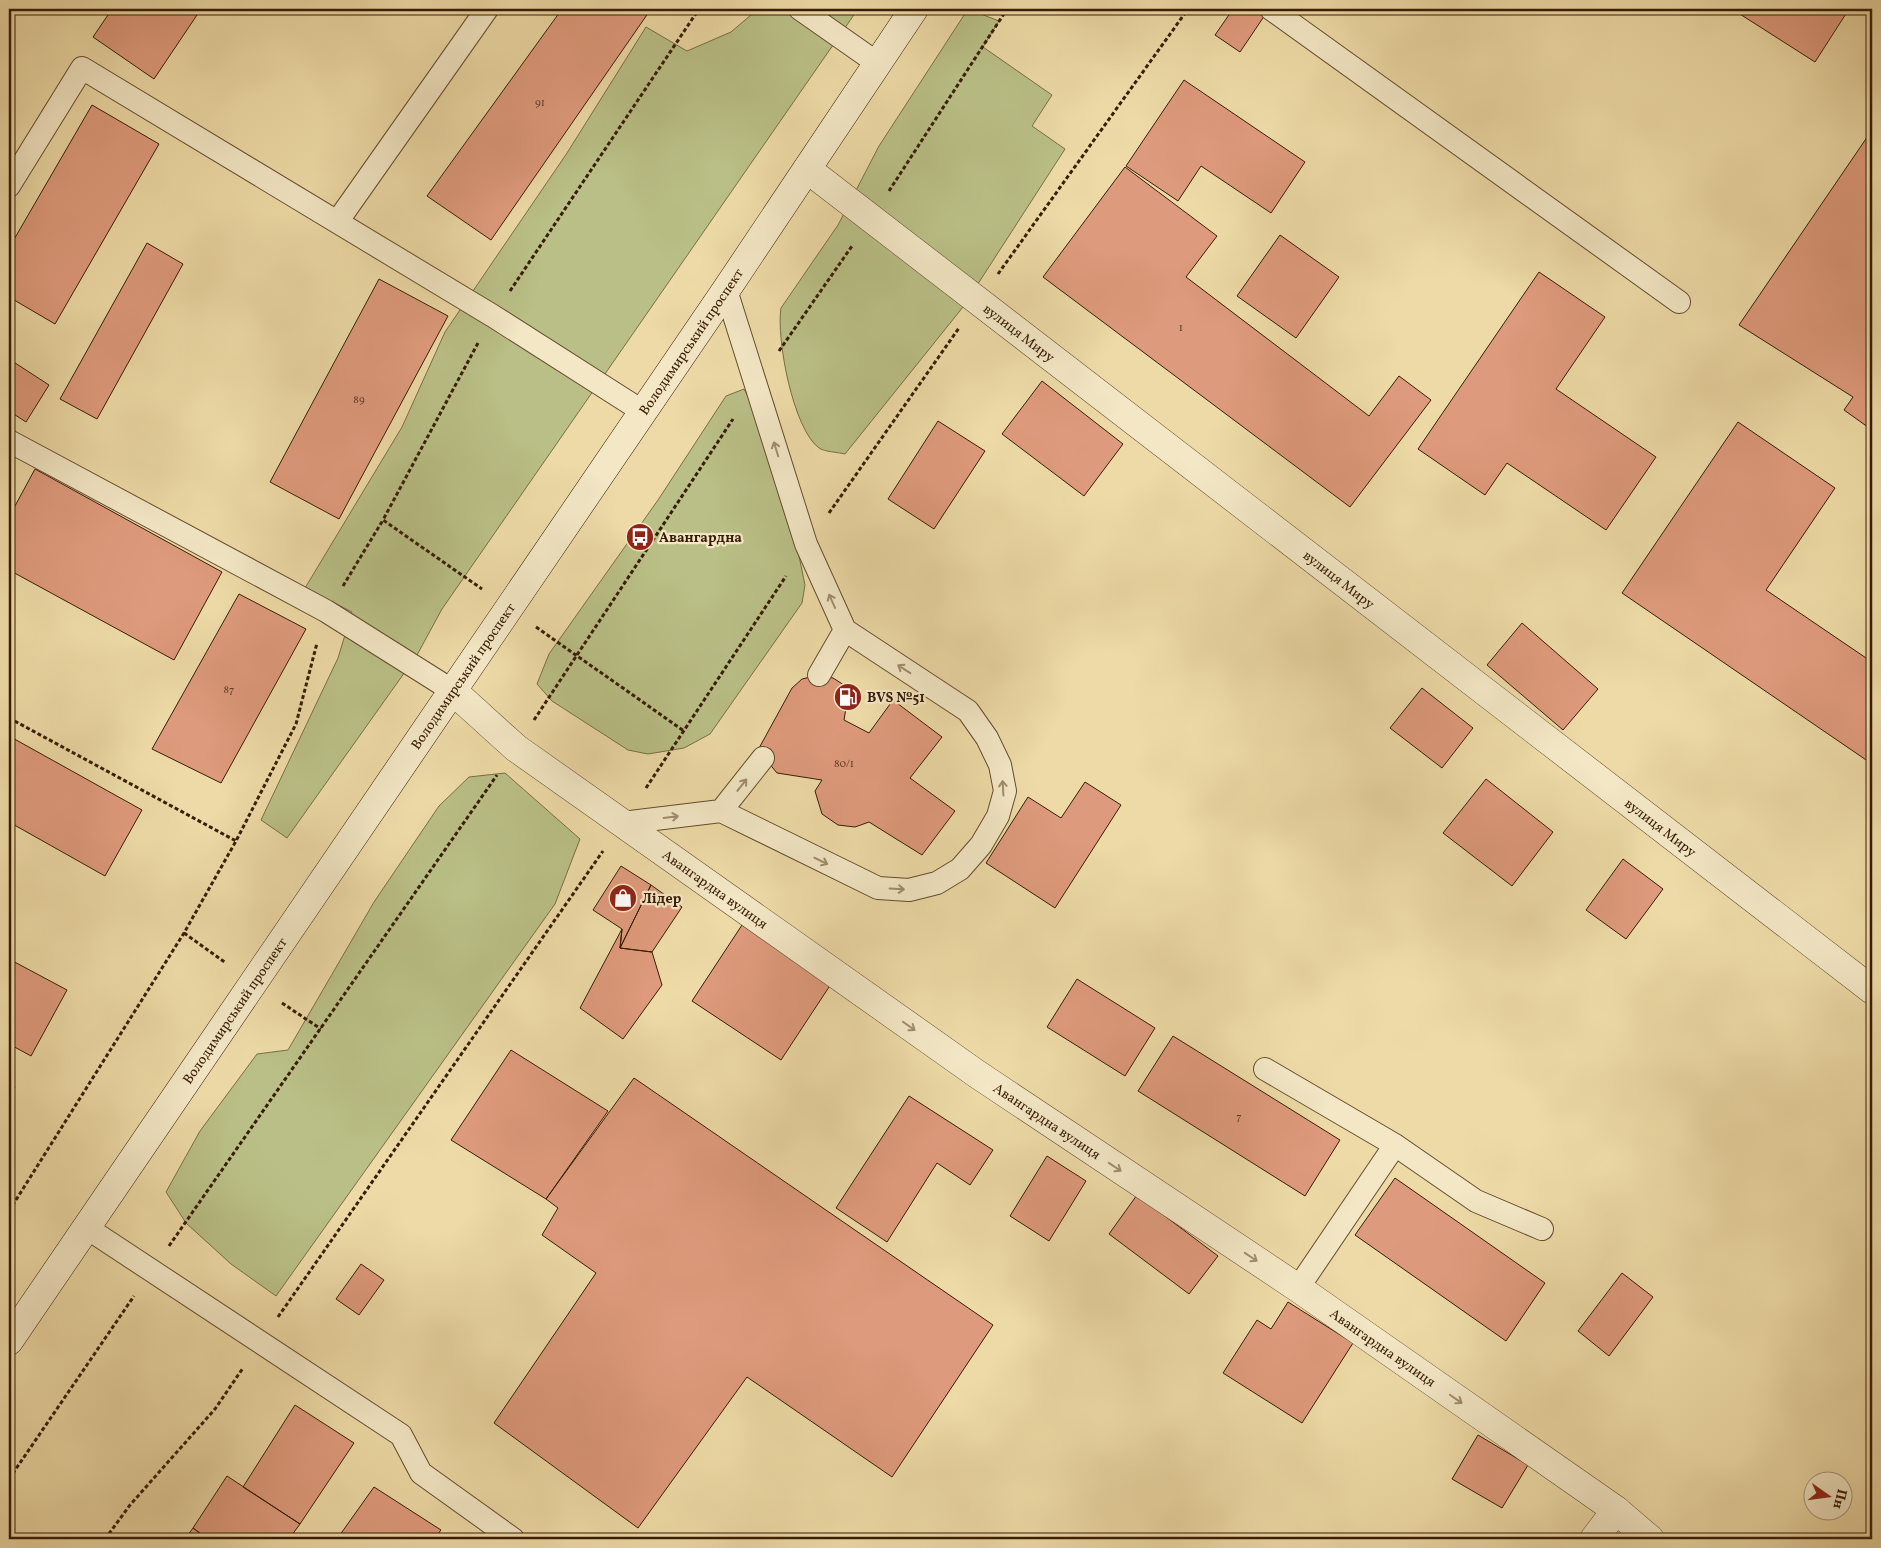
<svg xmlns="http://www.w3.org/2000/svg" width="1881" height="1548" font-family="Vollkorn,serif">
	<rect width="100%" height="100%" fill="#eddaa6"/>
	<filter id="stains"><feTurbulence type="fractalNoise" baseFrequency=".004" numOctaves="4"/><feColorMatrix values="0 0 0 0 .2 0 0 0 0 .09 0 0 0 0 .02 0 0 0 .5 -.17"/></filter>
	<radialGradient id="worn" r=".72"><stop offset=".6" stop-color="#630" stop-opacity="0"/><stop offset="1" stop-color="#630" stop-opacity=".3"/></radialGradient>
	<path fill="#b9bf86" stroke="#786e46" d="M 758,9 L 858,9 L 442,609 L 417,655 L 287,838 L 261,820 L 338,658 L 352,612 L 305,588 L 402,427 L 445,332 L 567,153 L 646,27 L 687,51 L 731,32 Z
		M 968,9 L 999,21 L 983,47 L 1052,95 L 1032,126 L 1065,149 L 963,307 L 845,454 C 837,452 825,452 819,448 C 793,429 776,338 781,308 L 838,225 L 879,146 Z
		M 744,389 L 754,408 L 789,508 L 805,585 L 802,603 L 710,734 L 684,748 L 648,754 L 628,750 L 552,701 L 537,684 L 549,654 L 658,500 L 726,396 Z
		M 505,773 L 580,839 L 555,904 L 276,1296 L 231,1264 L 186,1223 L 166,1192 L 200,1131 L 257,1054 L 288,1050 L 374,902 L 439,806 L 469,777 Z"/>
	<path fill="#de9a7c" stroke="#381c06" d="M 112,9 L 201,9 L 154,79 L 93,37 Z
		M 562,9 L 651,9 L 491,240 L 427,196 Z
		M 1233,9 L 1269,9 L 1240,52 L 1215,35 Z
		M 1732,9 L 1849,9 L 1815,62 Z
		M 1184,80 L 1305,162 L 1271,213 L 1201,166 L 1178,201 L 1126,166 Z
		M 92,105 L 159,144 L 55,324 L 9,297 L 9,248 Z
		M 1872,130 L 1872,430 L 1844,410 L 1853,397 L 1739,325 Z
		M 1125,167 L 1217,236 L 1186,277 L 1369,416 L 1399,376 L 1431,400 L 1350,507 L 1043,277 Z
		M 1280,235 L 1339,277 L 1296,338 L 1237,296 Z
		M 147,243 L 183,264 L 97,419 L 60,399 Z
		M 1539,272 L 1605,317 L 1556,389 L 1656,457 L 1606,530 L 1507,463 L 1485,495 L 1418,449 Z
		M 379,279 L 448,316 L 339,519 L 270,482 Z
		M 9,359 L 49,385 L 26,422 L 9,411 Z
		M 1042,381 L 1123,444 L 1084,496 L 1002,434 Z
		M 938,421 L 985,451 L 934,529 L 888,499 Z
		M 1738,422 L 1835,488 L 1766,590 L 1872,662 L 1872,764 L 1622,593 Z
		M 35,469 L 222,572 L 174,660 L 9,570 L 9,517 Z
		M 239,594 L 306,629 L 221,783 L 152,749 Z
		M 1522,623 L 1598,689 L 1563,730 L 1487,665 Z
		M 819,675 L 833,678 L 844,685 L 848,696 L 844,720 L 869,733 L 893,700 L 942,737 L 910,778 L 955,811 L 922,855 L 869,822 L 855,827 L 838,825 L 822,814 L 815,791 L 822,780 L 777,773 L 758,750 L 792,688 L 802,679 Z
		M 1422,688 L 1473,728 L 1442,768 L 1390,728 Z
		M 9,736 L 142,810 L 105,876 L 9,822 Z
		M 1486,779 L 1553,832 L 1512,886 L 1443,833 Z
		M 1085,782 L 1121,805 L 1055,908 L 986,863 L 1028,797 L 1061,818 Z
		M 1623,859 L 1663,889 L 1626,939 L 1586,910 Z
		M 621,866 L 651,885 L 620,948 L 622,929 L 593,910 Z
		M 651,885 L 682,907 L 652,952 L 620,948 Z
		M 742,925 L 831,984 L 781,1060 L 692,1001 Z
		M 622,929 L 620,948 L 652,952 L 662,985 L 623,1039 L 580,1008 Z
		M 9,959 L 67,990 L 31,1056 L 9,1044 Z
		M 1077,979 L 1155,1028 L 1125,1076 L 1047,1027 Z
		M 1173,1036 L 1340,1140 L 1305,1196 L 1138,1091 Z
		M 511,1050 L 608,1111 L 546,1199 L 451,1140 Z
		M 634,1078 L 993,1325 L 892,1477 L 747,1377 L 638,1528 L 494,1423 L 596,1273 L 542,1235 L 558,1208 L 546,1199 Z
		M 9,1084 L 15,1087 L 9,1098 Z
		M 909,1096 L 993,1150 L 970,1185 L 937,1163 L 887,1242 L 836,1208 Z
		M 1047,1156 L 1086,1181 L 1049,1241 L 1010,1216 Z
		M 1395,1178 L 1545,1283 L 1506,1341 L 1355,1235 Z
		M 1137,1195 L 1218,1256 L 1189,1294 L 1109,1234 Z
		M 361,1264 L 384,1280 L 359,1315 L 336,1299 Z
		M 1622,1273 L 1653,1297 L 1609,1356 L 1578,1331 Z
		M 1288,1302 L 1353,1343 L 1302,1423 L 1223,1373 L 1257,1320 L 1271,1329 Z
		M 295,1405 L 354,1443 L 300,1524 L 243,1487 Z
		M 1478,1435 L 1528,1465 L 1502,1508 L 1452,1479 Z
		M 227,1476 L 300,1524 L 289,1539 L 208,1539 L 193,1528 Z
		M 374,1487 L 441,1530 L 434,1539 L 337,1539 Z
		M 193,1528 L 208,1539 L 185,1539 Z"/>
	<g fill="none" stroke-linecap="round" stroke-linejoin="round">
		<defs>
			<path id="lane" d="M 800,9 L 877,63
				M 1271,9 L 1679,302
				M 9,186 L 82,68 L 493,316 L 642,411
				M 337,222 L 487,9
				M 726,290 L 806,544 L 845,630 L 819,675
				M 9,441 L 326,611 L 453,691
				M 721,811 L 763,758
				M 622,823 L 721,811 L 878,888 L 909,890 L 937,883 L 960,869 L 981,845 L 998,816 L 1005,791 L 1000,765 L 987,738 L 968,711 L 845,630
				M 1265,1069 L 1395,1145 L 1476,1201 L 1542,1229
				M 87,1228 L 401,1435 L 421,1473 L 513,1539
				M 1298,1288 L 1395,1145"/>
			<g id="street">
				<path id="s1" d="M 807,169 L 1872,990"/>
				<path id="s2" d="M 453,691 L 516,748 L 977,1074 L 1298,1288 L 1616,1510 L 1650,1539"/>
				<path d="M 1594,1539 L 1616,1510"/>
			</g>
			<g id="secondary">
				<path id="s3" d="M 9,1341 L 726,290 L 914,9"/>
			</g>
		</defs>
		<use href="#lane" stroke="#654c2e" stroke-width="24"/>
		<use href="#street" stroke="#654c2e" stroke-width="29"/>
		<use href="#secondary" stroke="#381c06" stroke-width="29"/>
		<path stroke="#381c06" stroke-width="3" stroke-dasharray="4 2.5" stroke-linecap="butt" d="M 889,191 L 1007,9
			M 998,274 L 1188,9
			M 510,291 L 699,9
			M 478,343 L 383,520 L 482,589
			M 779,351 L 852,246
			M 829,513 L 959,328
			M 343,586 L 383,520
			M 536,627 L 684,731
			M 9,718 L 236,841
			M 534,720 L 733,419
			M 646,788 L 786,576
			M 184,933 L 226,963
			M 282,1003 L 321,1029
			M 9,1211 L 184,933 L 236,841 L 296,724 L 317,643
			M 169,1246 L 497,775
			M 278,1317 L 603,851
			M 9,1479 L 134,1296
			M 105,1539 L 130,1505 L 215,1409 L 243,1368"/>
		<use href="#lane" stroke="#f3e7c5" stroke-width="22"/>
		<use href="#street" stroke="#f3e7c5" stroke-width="28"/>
		<use href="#secondary" stroke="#f3e7c5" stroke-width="28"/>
	</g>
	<defs><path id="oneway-shaft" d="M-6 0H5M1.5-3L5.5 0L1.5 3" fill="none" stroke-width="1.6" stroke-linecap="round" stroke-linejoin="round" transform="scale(1.25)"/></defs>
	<g stroke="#9f8c6f">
		<use href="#oneway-shaft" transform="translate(776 449) rotate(-107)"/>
		<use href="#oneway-shaft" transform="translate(832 601) rotate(-114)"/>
		<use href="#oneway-shaft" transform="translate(904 669) rotate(-147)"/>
		<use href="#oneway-shaft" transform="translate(742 785) rotate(-52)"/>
		<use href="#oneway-shaft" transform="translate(1003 788) rotate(-93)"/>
		<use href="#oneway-shaft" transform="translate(671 817) rotate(-7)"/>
		<use href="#oneway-shaft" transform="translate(821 861) rotate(26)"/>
		<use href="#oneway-shaft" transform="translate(897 889) rotate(3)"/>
		<use href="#oneway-shaft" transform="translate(909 1026) rotate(35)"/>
		<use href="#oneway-shaft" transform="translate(1115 1167) rotate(34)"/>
		<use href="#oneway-shaft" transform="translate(1251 1257) rotate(34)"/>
		<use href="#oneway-shaft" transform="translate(1456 1399) rotate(35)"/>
	</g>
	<defs>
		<symbol id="bus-disc" viewBox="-11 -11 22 22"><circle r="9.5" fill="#8f2418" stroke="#f3e7c5"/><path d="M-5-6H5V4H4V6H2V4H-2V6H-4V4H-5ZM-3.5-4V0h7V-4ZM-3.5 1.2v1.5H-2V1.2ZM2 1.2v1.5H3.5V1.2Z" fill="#fff"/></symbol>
		<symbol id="fuel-disc" viewBox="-11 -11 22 22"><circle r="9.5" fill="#8f2418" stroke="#f3e7c5"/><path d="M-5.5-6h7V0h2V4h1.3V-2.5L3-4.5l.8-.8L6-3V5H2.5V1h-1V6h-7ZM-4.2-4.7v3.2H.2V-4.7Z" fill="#fff"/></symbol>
		<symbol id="shop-disc" viewBox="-11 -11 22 22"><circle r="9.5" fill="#8f2418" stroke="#f3e7c5"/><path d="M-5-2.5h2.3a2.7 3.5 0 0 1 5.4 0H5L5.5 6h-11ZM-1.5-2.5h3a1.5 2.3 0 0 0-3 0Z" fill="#fff"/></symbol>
	</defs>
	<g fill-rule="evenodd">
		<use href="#bus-disc" x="624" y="521" width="32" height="32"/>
		<use href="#fuel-disc" x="832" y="681" width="32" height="32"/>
		<use href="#shop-disc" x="607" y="882" width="32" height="32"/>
	</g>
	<g text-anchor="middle" stroke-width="4.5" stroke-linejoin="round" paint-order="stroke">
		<g font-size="11" fill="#623c24">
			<text x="540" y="106">91</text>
			<text x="1181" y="331">1</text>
			<text x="359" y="403">89</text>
			<text x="229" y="693">87</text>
			<text x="844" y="767">80/1</text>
			<text x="1239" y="1120">7</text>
		</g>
		<g font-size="14" fill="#381c06" stroke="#f3e7c5">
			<text dy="5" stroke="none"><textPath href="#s1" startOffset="268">вулиця Миру</textPath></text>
			<text dy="5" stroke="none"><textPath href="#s3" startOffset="1210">Володимирський проспект</textPath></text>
			<text dy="5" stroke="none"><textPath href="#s1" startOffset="672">вулиця Миру</textPath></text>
			<text dy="5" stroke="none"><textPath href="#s3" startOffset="805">Володимирський проспект</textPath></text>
			<text dy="5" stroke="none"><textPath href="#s1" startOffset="1078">вулиця Миру</textPath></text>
			<text dy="5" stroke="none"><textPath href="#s2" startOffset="329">Авангардна вулиця</textPath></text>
			<text dy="5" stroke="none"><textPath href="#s3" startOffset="400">Володимирський проспект</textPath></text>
			<text dy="5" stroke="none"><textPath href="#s2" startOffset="734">Авангардна вулиця</textPath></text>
			<text dy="5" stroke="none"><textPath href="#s2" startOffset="1139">Авангардна вулиця</textPath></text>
		</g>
		<g font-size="14" font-weight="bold" fill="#381c06" stroke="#f3e7c5" text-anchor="start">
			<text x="659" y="542">Авангардна</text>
			<text x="867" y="702">BVS №51</text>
			<text x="642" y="903">Лідер</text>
		</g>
	</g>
	<rect width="1881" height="1548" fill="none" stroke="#eddaa6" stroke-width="30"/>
	<rect x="10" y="10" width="1861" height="1528" fill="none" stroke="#381c06" stroke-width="2.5"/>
	<rect x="15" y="15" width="1851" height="1518" fill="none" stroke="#381c06"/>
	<g transform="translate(1828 1496) rotate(104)"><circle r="24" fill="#f3e7c5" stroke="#a89679"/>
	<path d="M0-4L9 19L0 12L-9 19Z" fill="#8f2418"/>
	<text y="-8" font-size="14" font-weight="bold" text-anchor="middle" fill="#381c06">Пн</text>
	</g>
	<rect width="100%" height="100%" filter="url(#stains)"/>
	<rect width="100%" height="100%" fill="url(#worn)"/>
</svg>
